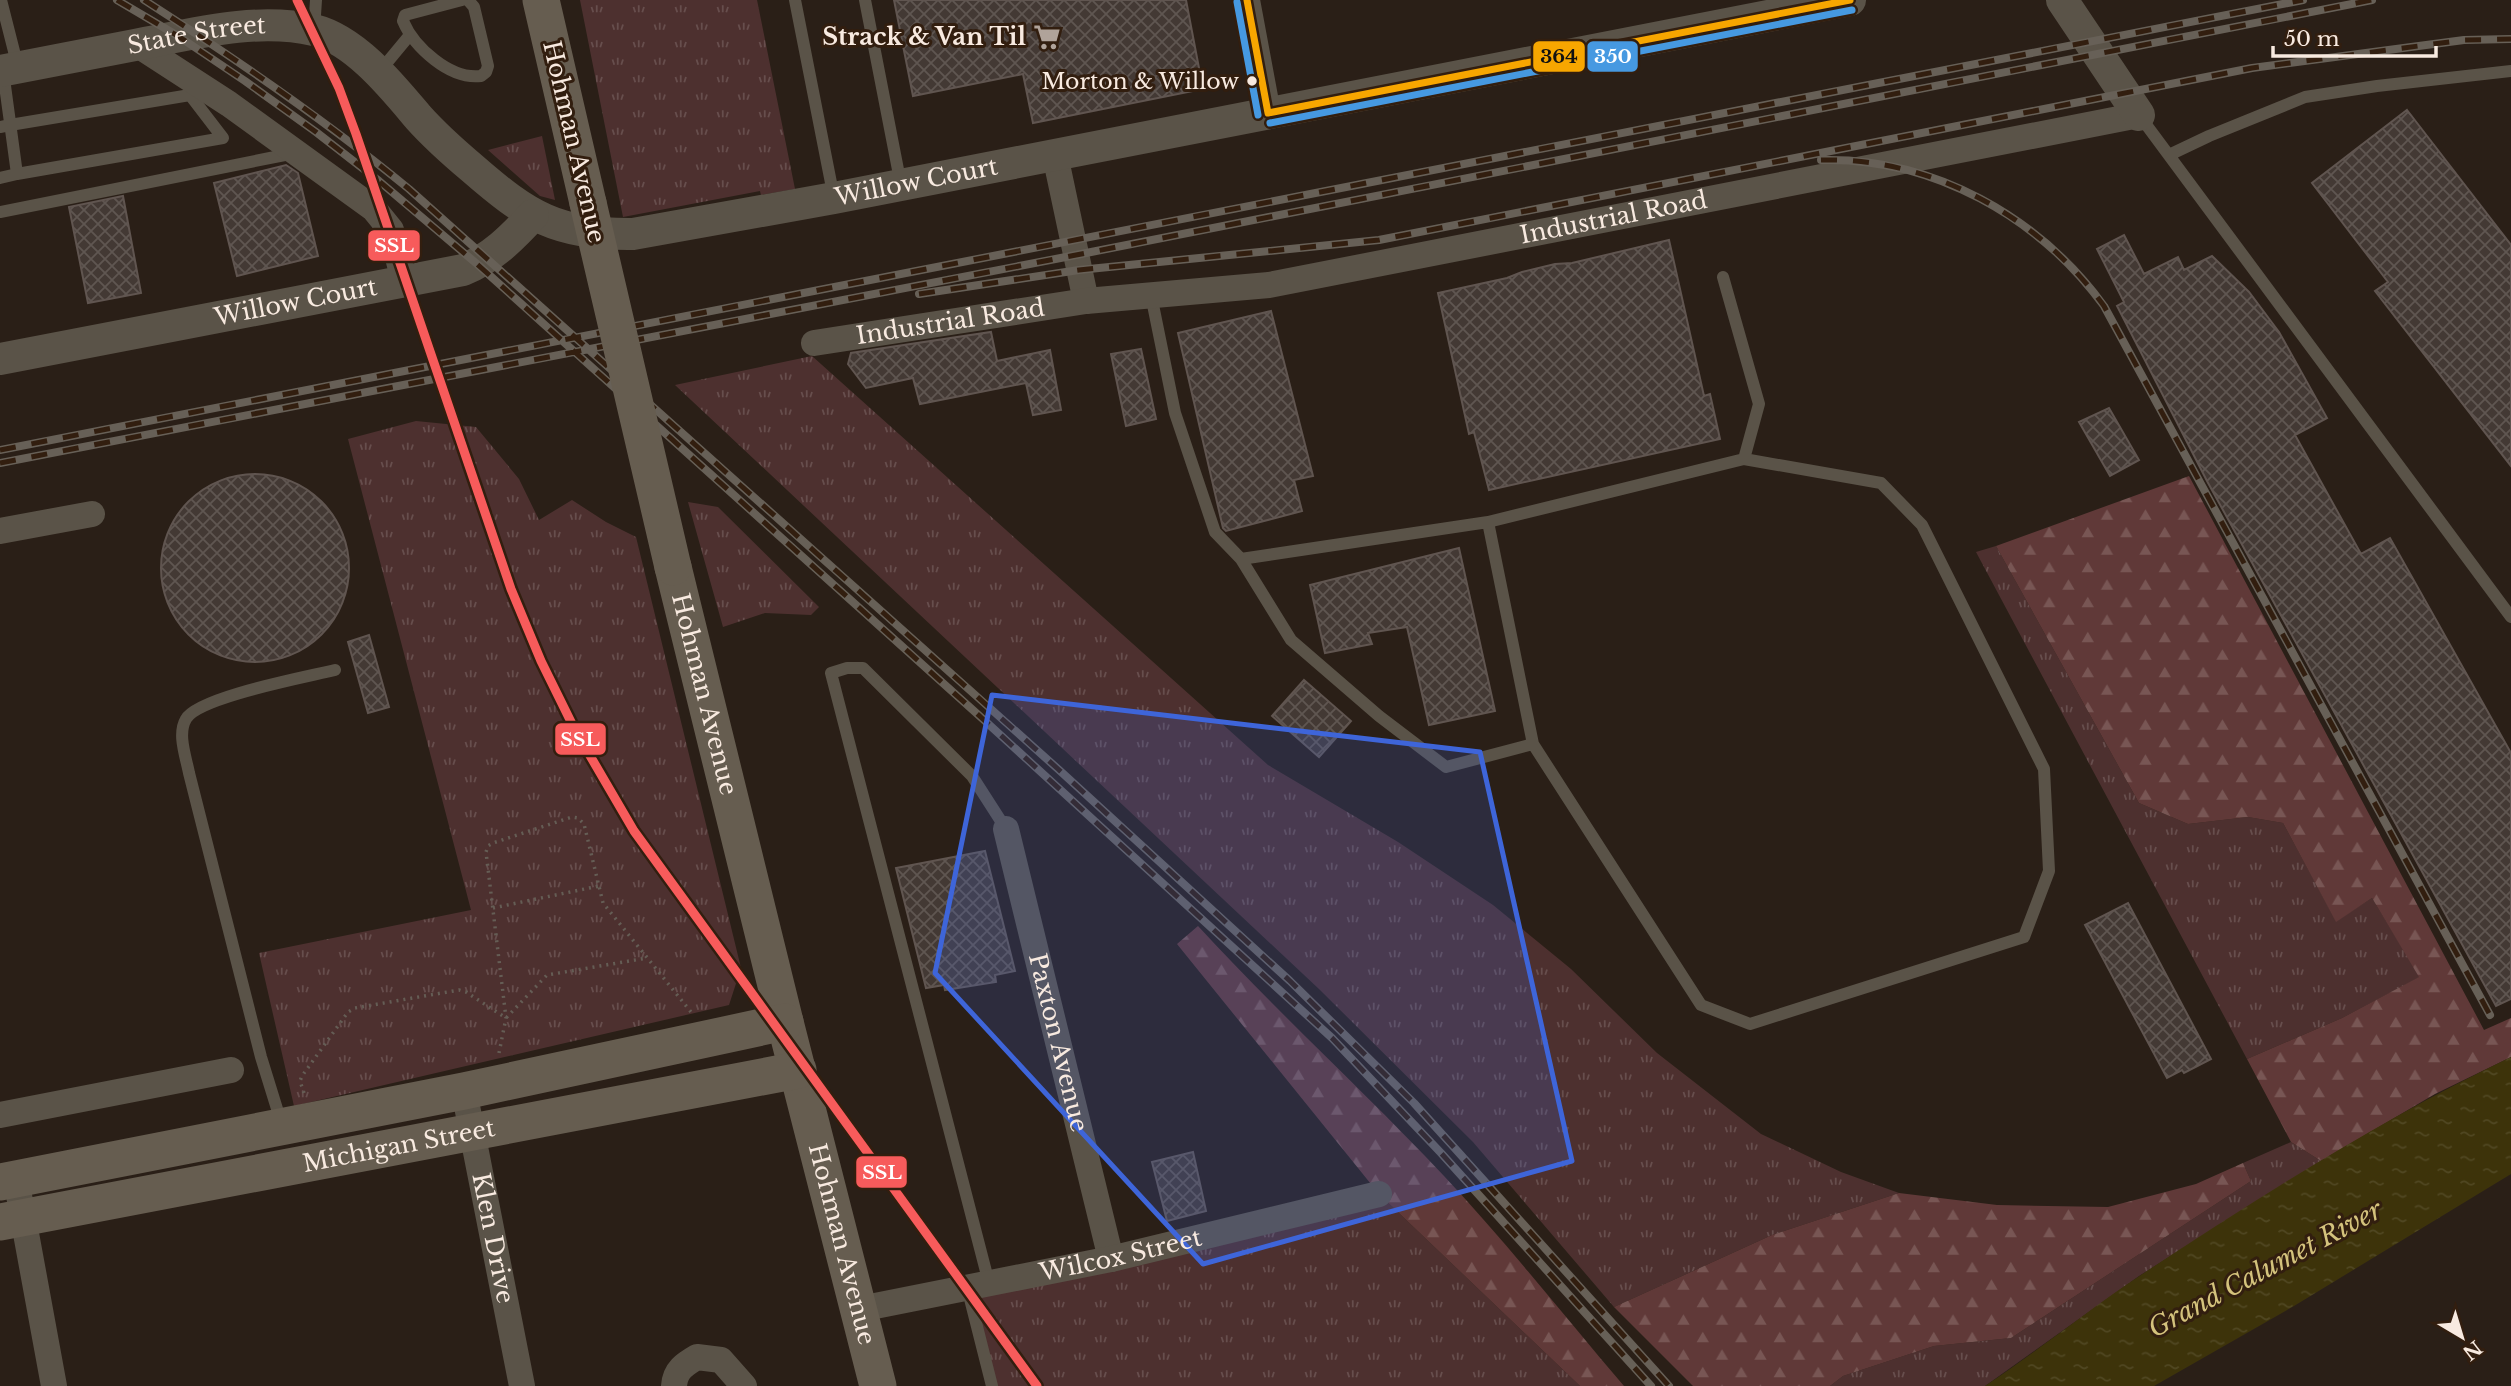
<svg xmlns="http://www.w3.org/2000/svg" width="2511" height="1386" font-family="'Libre Baskerville',serif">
	<defs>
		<pattern id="grass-tufts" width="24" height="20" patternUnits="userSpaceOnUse" patternTransform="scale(1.75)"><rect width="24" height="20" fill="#4d302f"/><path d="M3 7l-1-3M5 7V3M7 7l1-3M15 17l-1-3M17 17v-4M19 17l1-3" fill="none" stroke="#674e4d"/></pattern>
		<pattern id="forest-firs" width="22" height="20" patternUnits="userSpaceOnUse" patternTransform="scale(1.75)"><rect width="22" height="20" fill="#603938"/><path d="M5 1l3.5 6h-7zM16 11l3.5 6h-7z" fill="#785654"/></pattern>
		<pattern id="water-ripples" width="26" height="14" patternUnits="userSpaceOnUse" patternTransform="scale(1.75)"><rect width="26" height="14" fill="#3d330a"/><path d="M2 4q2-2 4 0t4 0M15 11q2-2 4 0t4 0" fill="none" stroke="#504722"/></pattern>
		<pattern id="building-cross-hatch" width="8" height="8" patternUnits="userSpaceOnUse" patternTransform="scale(1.75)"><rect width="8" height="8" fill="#433934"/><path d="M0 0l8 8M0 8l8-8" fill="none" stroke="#5f5651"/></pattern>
	</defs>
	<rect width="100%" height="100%" fill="#2a1f17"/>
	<path fill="url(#grass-tufts)" d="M 580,0 L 757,0 L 795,189 L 761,195 L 760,191 L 623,217 Z
		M 542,136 L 555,200 L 540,196 L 488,150 Z
		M 812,356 L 1268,765 L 1398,842 L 1493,905 L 1571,969 L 1657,1053 L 1761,1134 L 1841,1172 L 1899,1193 L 1772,1235 L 1614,1307 L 1473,1142 L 1319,989 L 675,385 Z
		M 416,421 L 476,427 L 519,479 L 539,520 L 572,500 L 606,522 L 636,537 L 741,968 L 729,1005 L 294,1106 L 259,953 L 471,910 L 348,439 Z
		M 688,502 L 718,507 L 819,607 L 811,615 L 765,613 L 723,627 Z
		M 1996,546 L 2139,803 L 2188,824 L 2248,817 L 2283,823 L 2336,921 L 2372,898 L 2420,977 L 2342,1018 L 2247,1059 L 1976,552 Z
		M 2291,1142 L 2321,1161 L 2139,1276 L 1985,1386 L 1830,1386 L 1843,1376 L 1934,1346 L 2011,1338 L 2251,1181 L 2243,1163 Z
		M 1379,1194 L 1580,1386 L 992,1386 L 967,1287 Z"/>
	<path fill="url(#forest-firs)" d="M 2189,476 L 2484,1030 L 2511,1018 L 2511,1057 L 2435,1094 L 2321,1161 L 2291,1142 L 2247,1059 L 2342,1018 L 2419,977 L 2372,898 L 2336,922 L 2283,823 L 2248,817 L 2188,824 L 2139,803 L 1996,546 Z
		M 1198,926 C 1277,1012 1364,1091 1444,1176 C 1507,1243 1564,1316 1624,1386 L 1580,1386 L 1379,1194 L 1177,944 Z
		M 2243,1163 L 2251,1181 L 2011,1338 L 1934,1346 L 1843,1376 L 1830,1386 L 1693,1386 L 1614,1307 L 1772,1235 L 1899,1193 L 1997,1205 L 2108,1207 L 2196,1184 Z"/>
	<path fill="url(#water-ripples)" d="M 2511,1057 L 2511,1174 L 2294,1306 L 2154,1386 L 1985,1386 C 2038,1351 2088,1310 2141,1275 C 2260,1196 2382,1119 2511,1057 Z"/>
	<path fill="url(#building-cross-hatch)" stroke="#605550" stroke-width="2" d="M 894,0 L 1186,0 L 1203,89 L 1033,123 L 1023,74 L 913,96 Z
		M 2407,110 L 2511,245 L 2511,466 L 2375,291 L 2388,282 L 2312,183 Z
		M 286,165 L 298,173 L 318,256 L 237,276 L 214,183 Z
		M 123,196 L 141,293 L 88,303 L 69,207 Z
		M 2124,235 L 2144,274 L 2178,257 L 2184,270 L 2212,256 L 2249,292 L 2279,332 L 2327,418 L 2295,435 L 2361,554 L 2390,538 L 2511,753 L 2511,999 L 2496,1006 L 2207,481 L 2117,306 L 2124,302 L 2097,249 Z
		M 1669,240 L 1704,396 L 1710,394 L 1720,439 L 1489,490 L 1474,432 L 1469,434 L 1438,293 L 1507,278 L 1522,272 L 1555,264 L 1572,263 Z
		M 1271,311 L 1313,476 L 1294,480 L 1302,511 L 1226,531 L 1223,528 L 1178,333 Z
		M 991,332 L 997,361 L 1050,350 L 1061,410 L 1033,415 L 1026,383 L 920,404 L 913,378 L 866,388 L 848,364 L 851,353 Z
		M 1141,349 L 1156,419 L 1126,426 L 1111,354 Z
		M 2109,408 L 2139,460 L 2110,476 L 2079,422 Z
		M161 568a94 94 0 1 1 188 0a94 94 0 1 1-188 0Z
		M 1459,548 L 1495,711 L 1429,725 L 1407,627 L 1368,633 L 1372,644 L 1325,653 L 1310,585 Z
		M 369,635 L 389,707 L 368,713 L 348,642 Z
		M 1304,680 L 1351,721 L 1319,757 L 1272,716 Z
		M 985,851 L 1015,971 L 995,975 L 996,982 L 945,990 L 944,985 L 926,988 L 896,868 Z
		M 2128,903 L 2211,1059 L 2184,1073 L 2182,1070 L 2167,1078 L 2085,925 Z
		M 1193,1152 L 1206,1211 L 1167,1221 L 1152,1162 Z"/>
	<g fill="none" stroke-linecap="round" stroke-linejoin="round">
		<path stroke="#655d55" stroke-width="3.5" stroke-dasharray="2 5" stroke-linecap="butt" d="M 493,908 L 599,886
			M 499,1053 L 506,1018 L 486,852 L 488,846 L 493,843 L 572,817 L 578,818 L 584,824 L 603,903 L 691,1012
			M 304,1093 L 300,1081 L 302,1076 L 348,1012 L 355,1008 L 459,990 L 466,992 L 506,1018 L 547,975 L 647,958"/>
		<path stroke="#5a5348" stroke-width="12" d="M 1,0 L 18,67
			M 462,0 L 405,15 L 403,21 C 414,47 450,80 481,76 L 486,72 L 488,66 L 474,7 L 468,0
			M 795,0 L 834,198
			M 865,0 L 901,185
			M 314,30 L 316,0
			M 380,71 L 409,36
			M 2139,115 L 2511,617
			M 0,127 L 10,125 L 190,95 L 223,138 L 17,174 L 3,71
			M 2169,155 L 2209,136 L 2305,97 L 2377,86 L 2511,71
			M 0,178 L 17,174
			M 0,212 L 295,153
			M 1151,295 L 1175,413 L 1215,532 L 1241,559 L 1488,522 L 1744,459 L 1759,404 L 1723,277
			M 1488,522 L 1533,744 L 1701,1005 L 1750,1024 L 2024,937 L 2049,871 L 2044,769 L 1922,525 L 1881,483 L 1744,459
			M 1241,559 L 1291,640 L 1379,716 L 1446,767 L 1533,744
			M 282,1125 L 261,1057 L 189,773 C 186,757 177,734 186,719 C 198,697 307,677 335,670
			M 989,1283 L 831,673 L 847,668 L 863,668 L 972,776 L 1006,829
			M 967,1287 L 992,1386"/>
		<g stroke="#5a5348" stroke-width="26">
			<path d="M 1247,0 L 1268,113"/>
			<path d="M 138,45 L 229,104 L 374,209 L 391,230 L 404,281"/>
			<path d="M 1055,155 L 1086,301"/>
			<path id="s1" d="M 814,343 L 1086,301 L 1269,285 L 2139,115"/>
			<path d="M 0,531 L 92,514"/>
			<path id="s2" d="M 1006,829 L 1111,1259"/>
			<path id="s3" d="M 464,1091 L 522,1386"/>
			<path d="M 0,1115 L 231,1070"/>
			<path d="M 16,1179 L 54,1386"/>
			<path id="s4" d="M 860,1309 L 1111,1259 L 1379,1194"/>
			<path d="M 674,1386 C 675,1370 685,1364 697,1357 L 721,1360 L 744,1386"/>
		</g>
		<g stroke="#5a5348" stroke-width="32">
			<path d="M 2062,0 L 2139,115"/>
			<path id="s5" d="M 0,71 C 45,62 90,54 135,45 C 193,34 255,17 314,30 C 355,40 392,86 418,117 C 435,136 453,152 472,168 C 527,216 557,235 633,234 L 834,198 L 1850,0"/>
			<path id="s6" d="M 0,359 L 463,270 C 492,258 512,238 533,215"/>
		</g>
		<g stroke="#665d50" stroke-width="37">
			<path d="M 541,0 L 588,203"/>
			<path id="s7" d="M 673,567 L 785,1022 L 878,1386"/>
			<path d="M 0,1182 L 464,1091 L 785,1022"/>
			<path id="s8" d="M 0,1222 L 798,1070"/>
		</g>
		<defs>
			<path id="rail" d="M 117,0 L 178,36 L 245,81 L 316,132 L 379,181 L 477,264 L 984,720 L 1332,1038 L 1441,1153 L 1651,1386
				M 144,0 C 236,59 324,119 409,189 L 1058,769 L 1290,981 L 1414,1103 L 1669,1386
				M 1821,160 C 1933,157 2039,217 2104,306 L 2490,1015
				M 919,294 L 1079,270 L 1379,240 L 2252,68 L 2464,40 L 2511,39
				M 0,450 L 2303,0
				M 0,463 L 1076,255 L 2372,0"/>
		</defs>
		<use href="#rail" stroke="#676057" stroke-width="8"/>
		<use href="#rail" stroke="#321e0f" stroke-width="5" stroke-dasharray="16" stroke-linecap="butt"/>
		<path stroke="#665d50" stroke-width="37" d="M 588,203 L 673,567"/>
		<defs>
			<path id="bus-1" d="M 1247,0 L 1268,113
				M 1268,113 L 1850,0"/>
			<path id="bus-2" d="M 1237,2 L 1258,115
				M 1270,123 L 1852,10"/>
		</defs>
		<use href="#bus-1" stroke="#321e0f" stroke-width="12"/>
		<use href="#bus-2" stroke="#321e0f" stroke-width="12"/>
		<use href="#bus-1" stroke="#f7a600" stroke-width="7"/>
		<use href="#bus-2" stroke="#4699e1" stroke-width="7"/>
		<defs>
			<path id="rail-1" d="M 297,0 L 339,88 L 356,134 L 511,589 L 541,661 L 575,730 L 634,831 L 1037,1386"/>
		</defs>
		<use href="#rail-1" stroke="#321e0f" stroke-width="14"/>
		<use href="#rail-1" stroke="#f75b5b" stroke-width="9"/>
	</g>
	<path fill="#3e65d9" fill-opacity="0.2" stroke="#3e65d9" stroke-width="5" stroke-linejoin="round" d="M 992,695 L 1480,752 L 1572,1161 L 1203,1264 L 935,973 Z"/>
	<defs>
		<symbol id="supermarket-bare" viewBox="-9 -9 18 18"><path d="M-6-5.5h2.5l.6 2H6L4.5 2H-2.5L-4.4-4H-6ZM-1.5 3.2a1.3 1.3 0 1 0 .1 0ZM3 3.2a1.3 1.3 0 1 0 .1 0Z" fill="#b0a39a" stroke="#321e0f" stroke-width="2.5" paint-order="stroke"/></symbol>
	</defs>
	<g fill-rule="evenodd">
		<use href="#supermarket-bare" x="1028" y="18" width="38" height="38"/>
	</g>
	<circle fill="#f8eae0" stroke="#321e0f" stroke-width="2.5" cx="1252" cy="81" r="6"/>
	<g text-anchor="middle" stroke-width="6" stroke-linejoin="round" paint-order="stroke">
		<g font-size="22" fill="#f8eae0" stroke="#321e0f" text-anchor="end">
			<text x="1239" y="89">Morton &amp; Willow</text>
		</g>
		<g font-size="24" font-weight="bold" fill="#f8eae0" stroke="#321e0f" text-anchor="end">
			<text x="1026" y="45">Strack &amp; Van Til</text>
		</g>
		<g font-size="24" fill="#f8eae0" stroke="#321e0f">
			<text dy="8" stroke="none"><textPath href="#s5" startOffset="200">State Street</textPath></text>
			<text transform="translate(574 142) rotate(77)" y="8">Hohman Avenue</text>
			<text dy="8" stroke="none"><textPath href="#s5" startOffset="998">Willow Court</textPath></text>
			<text dy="8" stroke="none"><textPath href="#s1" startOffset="810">Industrial Road</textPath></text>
			<text dy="8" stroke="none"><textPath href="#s6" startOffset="301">Willow Court</textPath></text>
			<text dy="8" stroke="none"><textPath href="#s1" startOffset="138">Industrial Road</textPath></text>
			<text dy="8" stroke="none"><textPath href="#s7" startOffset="131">Hohman Avenue</textPath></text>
			<text dy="8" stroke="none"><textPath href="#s2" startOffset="220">Paxton Avenue</textPath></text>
			<text dy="8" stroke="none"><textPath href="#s8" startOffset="406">Michigan Street</textPath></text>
			<text dy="8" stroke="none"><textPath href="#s3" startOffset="150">Klen Drive</textPath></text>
			<text dy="8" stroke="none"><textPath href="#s7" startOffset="698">Hohman Avenue</textPath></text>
			<text dy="8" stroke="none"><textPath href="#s4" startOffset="266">Wilcox Street</textPath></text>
		</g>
		<g font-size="26" font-style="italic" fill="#d4c27c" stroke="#321e0f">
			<text transform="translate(2265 1269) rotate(-28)" y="9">Grand Calumet River</text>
		</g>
	</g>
	<g stroke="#321e0f" stroke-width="2.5">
		<rect x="1586" y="40" width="53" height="33" rx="7" fill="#4699e1"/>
		<rect x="1532" y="40" width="54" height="33" rx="7" fill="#f7a600"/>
		<rect x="367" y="229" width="54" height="33" rx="7" fill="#f75b5b"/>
		<rect x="554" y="722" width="53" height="34" rx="7" fill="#f75b5b"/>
		<rect x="855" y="1155" width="53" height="34" rx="7" fill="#f75b5b"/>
	</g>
	<g font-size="19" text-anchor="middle" font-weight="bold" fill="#fff">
		<text x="1613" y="63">350</text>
		<text x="394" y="252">SSL</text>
		<text x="580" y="746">SSL</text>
		<text x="882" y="1179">SSL</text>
	</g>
	<g font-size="19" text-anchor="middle" font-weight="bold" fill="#111">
		<text x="1559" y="63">364</text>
	</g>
	<g transform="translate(2462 1337) rotate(142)" stroke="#321e0f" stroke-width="5" paint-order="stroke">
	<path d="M0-5L12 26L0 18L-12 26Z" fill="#f8eae0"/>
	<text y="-10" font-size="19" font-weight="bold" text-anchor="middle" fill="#f8eae0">N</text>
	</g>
	<path d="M2273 46v10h163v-10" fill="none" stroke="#f8eae0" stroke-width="3.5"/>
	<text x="2284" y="46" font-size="21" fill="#f8eae0" stroke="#321e0f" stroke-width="5" paint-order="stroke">50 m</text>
</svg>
